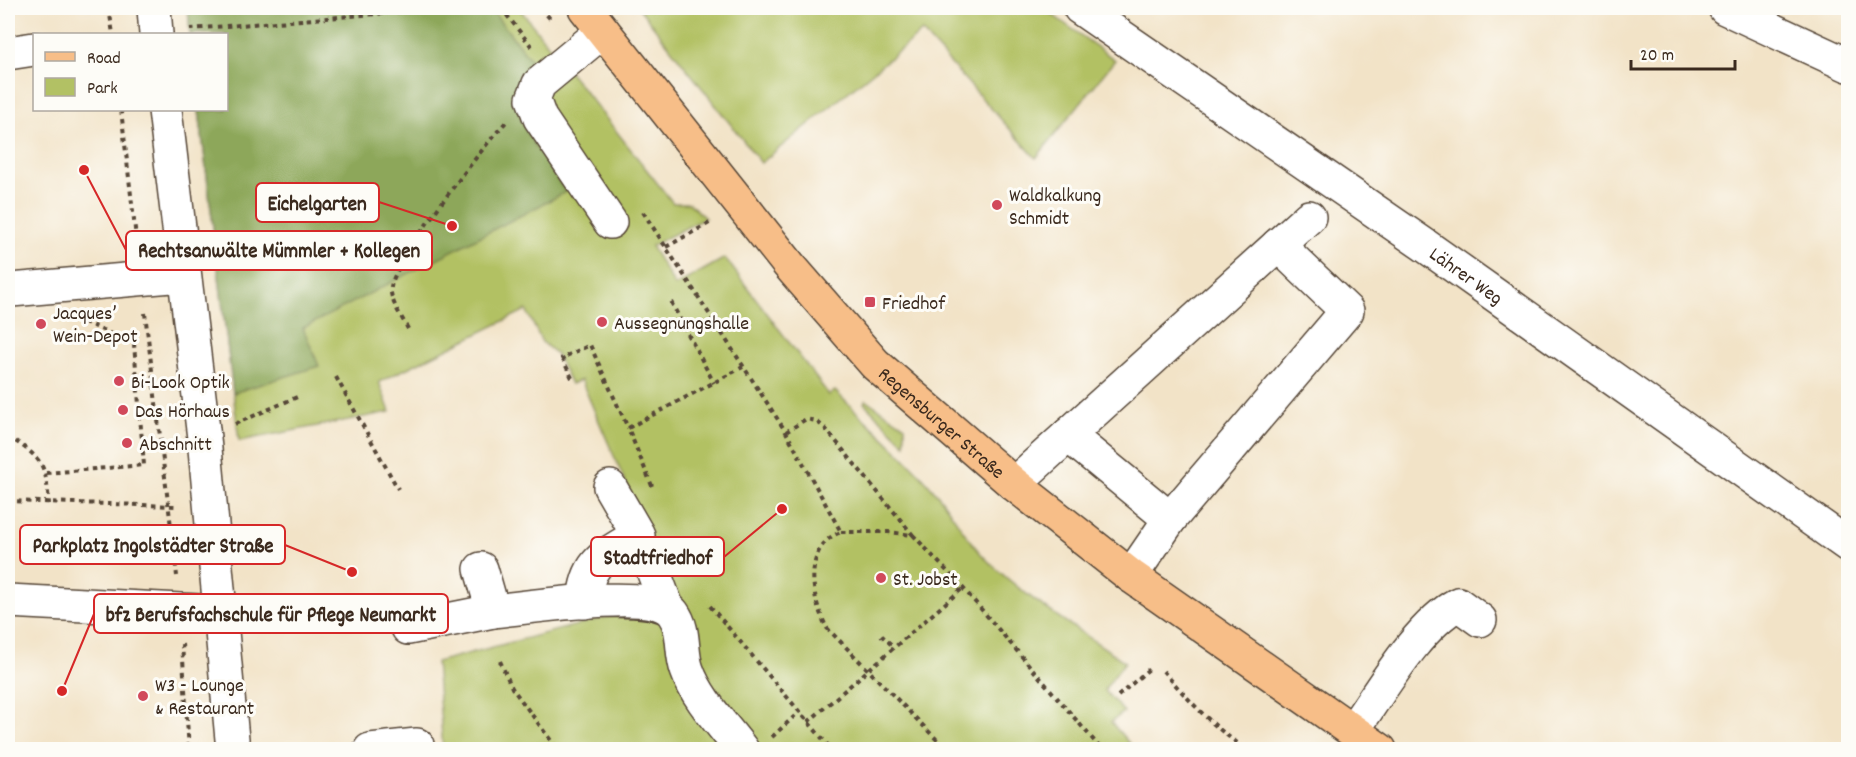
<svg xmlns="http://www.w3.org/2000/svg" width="1856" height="757" font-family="Dekko,sans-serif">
	<rect width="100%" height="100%" fill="#fdfcf7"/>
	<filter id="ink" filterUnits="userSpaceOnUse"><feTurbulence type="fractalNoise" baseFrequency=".0167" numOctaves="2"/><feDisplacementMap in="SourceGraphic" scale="12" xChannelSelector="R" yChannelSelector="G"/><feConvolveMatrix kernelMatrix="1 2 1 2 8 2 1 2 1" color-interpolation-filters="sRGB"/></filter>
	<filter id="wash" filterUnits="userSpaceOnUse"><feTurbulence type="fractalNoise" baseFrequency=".008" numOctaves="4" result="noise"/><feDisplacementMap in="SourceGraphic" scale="24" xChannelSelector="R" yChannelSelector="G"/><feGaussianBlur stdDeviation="1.35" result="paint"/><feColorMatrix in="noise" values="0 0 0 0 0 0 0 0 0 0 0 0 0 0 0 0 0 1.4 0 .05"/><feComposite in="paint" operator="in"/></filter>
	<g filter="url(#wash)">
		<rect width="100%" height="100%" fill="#f2e3c7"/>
		<path fill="#b2c164" stroke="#767641" stroke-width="1.5" d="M 188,8 L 519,8 L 673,203 L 689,203 L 705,218 L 651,246 L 675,286 L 725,258 L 829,395 L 835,391 C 870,426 911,460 941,499 C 956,519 967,540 985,558 C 1026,599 1078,629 1125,662 L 1104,690 L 1124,712 L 1111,722 L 1134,749 L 443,749 L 436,662 L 676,599 L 581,380 L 571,384 L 556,354 L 542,342 L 526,310 L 379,382 L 390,412 L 239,441 L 199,110 L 226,110 L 226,34 L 190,34 Z
			M 639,8 L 1043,8 L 1115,60 L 1036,158 L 922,32 L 761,163 Z
			M 866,400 L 905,426 L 905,444 L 864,403 Z"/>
		<path fill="#8da75a" stroke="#64683c" stroke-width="1.5" d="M 188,8 L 490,8 L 537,68 C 531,76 522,86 518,95 C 511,119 553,172 566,192 L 303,328 L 319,366 L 233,393 L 199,110 L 226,110 L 226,34 L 190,34 Z"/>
	</g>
	<g filter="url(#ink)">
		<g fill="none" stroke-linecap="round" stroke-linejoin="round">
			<defs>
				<g id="minor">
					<path d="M 154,8 L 156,34"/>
					<path id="s1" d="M 1080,8 L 1423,244 L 1848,545"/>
					<path d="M 1725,8 L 1848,65"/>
					<path d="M 603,31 L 539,84 L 533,99 L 540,118 L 610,222"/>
					<path d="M 8,53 L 34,49"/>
					<path d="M 165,110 L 204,438 L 233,750"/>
					<path d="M 11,290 L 183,275"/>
					<path d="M 1068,435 L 1170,519"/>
					<path d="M 1014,484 L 1309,217"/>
					<path d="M 646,552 L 667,607"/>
					<path d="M 481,569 L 493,611 C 526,608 654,587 673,613 C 686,631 680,651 687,670 C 697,699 724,726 742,750"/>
					<path d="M 1131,576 L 1170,519 L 1347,311 L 1278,245"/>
					<path d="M 8,601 L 219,612"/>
					<path d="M 584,602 C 587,560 606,555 638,535 L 610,487"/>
					<path d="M 408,628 L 493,611"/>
					<path d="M 1353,730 C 1380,692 1418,625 1458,604 L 1480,620"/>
					<path d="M 370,750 L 417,745"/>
				</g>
				<g id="major">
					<path id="s2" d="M 585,8 L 789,265 L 875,364 L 1014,484 L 1131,576 L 1380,750"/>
				</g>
			</defs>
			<use href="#minor" stroke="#564637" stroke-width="36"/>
			<use href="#major" stroke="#564637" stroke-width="36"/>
			<path stroke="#564637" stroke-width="4" stroke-dasharray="4.5 4.5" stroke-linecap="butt" d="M 109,8 L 113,34
				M 501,8 L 532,47
				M 541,8 L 552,21
				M 190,29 L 450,8
				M 121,110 L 137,246
				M 643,212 L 786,432 L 841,532 C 802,546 811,599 827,628 L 947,750
				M 666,247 L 713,221
				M 671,302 L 714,383
				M 145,313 L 177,576
				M 408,329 C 402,317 389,300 391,287 C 394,261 484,145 506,122
				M 336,377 L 398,489
				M 572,378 L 562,358 L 590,345 L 628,428
				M 235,424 L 297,397
				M 786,432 L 806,419 L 816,421 L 825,428 L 913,535
				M 8,436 C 42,459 46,462 49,504
				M 46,473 L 144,465 L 134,344 L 80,320
				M 652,486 L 628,428 L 743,367
				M 8,501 L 176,506
				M 841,532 L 888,532 L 913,535 L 963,588 L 1102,750
				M 710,606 L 832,750
				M 881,635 L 894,647
				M 182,644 L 189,750
				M 500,661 L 512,688 L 558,750
				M 1163,671 C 1189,700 1214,729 1248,750
				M 1118,696 L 1149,669
				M 808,722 L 963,588
				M 772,737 L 799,712"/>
			<use href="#minor" stroke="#fff" stroke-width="33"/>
			<use href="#major" stroke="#f7be88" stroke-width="33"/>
		</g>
	</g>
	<g fill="#d1495b" stroke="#fdfcf7" stroke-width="2">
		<circle cx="997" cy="205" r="6"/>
		<rect x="864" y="296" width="12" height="12" rx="3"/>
		<circle cx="602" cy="322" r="6"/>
		<circle cx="41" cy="324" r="6"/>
		<circle cx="119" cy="381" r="6"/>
		<circle cx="123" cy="410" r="6"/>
		<circle cx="127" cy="443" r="6"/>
		<circle cx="881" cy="578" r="6"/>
		<circle cx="143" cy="696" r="6"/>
	</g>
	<g text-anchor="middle" stroke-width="6" stroke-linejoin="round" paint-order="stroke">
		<g font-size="20" fill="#3b2a1e" stroke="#fdfcf7" text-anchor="start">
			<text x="1009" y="201">Waldkalkung<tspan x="1009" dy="23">Schmidt</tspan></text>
			<text x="882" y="309">Friedhof</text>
			<text x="53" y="319">Jacques’<tspan x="53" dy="23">Wein-Depot</tspan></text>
			<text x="614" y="329">Aussegnungshalle</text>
			<text x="131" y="388">Bi-Look Optik</text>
			<text x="135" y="417">Das Hörhaus</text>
			<text x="139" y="450">Abschnitt</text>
			<text x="893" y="585">St. Jobst</text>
			<text x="155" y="691">W3 - Lounge<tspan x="155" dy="23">&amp; Restaurant</tspan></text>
		</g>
		<g font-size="20" fill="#3b2a1e" stroke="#fdfcf7">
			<text dy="7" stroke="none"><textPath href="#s1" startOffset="470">Lährer Weg</textPath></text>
			<text dy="7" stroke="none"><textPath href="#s2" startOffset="548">Regensburger Straße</textPath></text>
		</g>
	</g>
	<path fill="none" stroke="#d62828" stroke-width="2" d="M452 226L379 202M84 170L126 250M352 572L285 545M782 509L724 557M62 691L94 614"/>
	<g fill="#d62828" stroke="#fdfcf7" stroke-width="2">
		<circle cx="452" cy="226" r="6"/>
		<circle cx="84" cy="170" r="6"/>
		<circle cx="352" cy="572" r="6"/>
		<circle cx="782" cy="509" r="6"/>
		<circle cx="62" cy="691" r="6"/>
	</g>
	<g fill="#fdfcf7" stroke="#d62828" stroke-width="2">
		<rect x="256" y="183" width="123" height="39" rx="6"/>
		<rect x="126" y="231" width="306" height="39" rx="6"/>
		<rect x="20" y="525" width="265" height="39" rx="6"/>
		<rect x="591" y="537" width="133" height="39" rx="6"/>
		<rect x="94" y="594" width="354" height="39" rx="6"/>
	</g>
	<g font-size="21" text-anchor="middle" font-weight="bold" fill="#3b2a1e">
		<text x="317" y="210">Eichelgarten</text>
		<text x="279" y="257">Rechtsanwälte Mümmler + Kollegen</text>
		<text x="153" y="552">Parkplatz Ingolstädter Straße</text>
		<text x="658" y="564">Stadtfriedhof</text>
		<text x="271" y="621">bfz Berufsfachschule für Pflege Neumarkt</text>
	</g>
	<rect width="1856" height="757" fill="none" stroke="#fdfcf7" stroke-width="30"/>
	<rect x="33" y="33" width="195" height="78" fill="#fdfcf7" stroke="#afa8a0" stroke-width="1.5"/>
	<rect x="45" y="52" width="30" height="9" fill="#f7be88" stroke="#afa8a0" stroke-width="1.5"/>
	<text x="87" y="63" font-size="18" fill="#3b2a1e">Road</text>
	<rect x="45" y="78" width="30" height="18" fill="#b2c164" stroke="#afa8a0" stroke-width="1.5"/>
	<text x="87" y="93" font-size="18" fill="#3b2a1e">Park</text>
	<path d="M1631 60v9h104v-9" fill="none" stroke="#3b2a1e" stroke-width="3"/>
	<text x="1640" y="60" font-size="18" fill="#3b2a1e" stroke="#fdfcf7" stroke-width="4.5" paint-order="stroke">20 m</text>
</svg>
